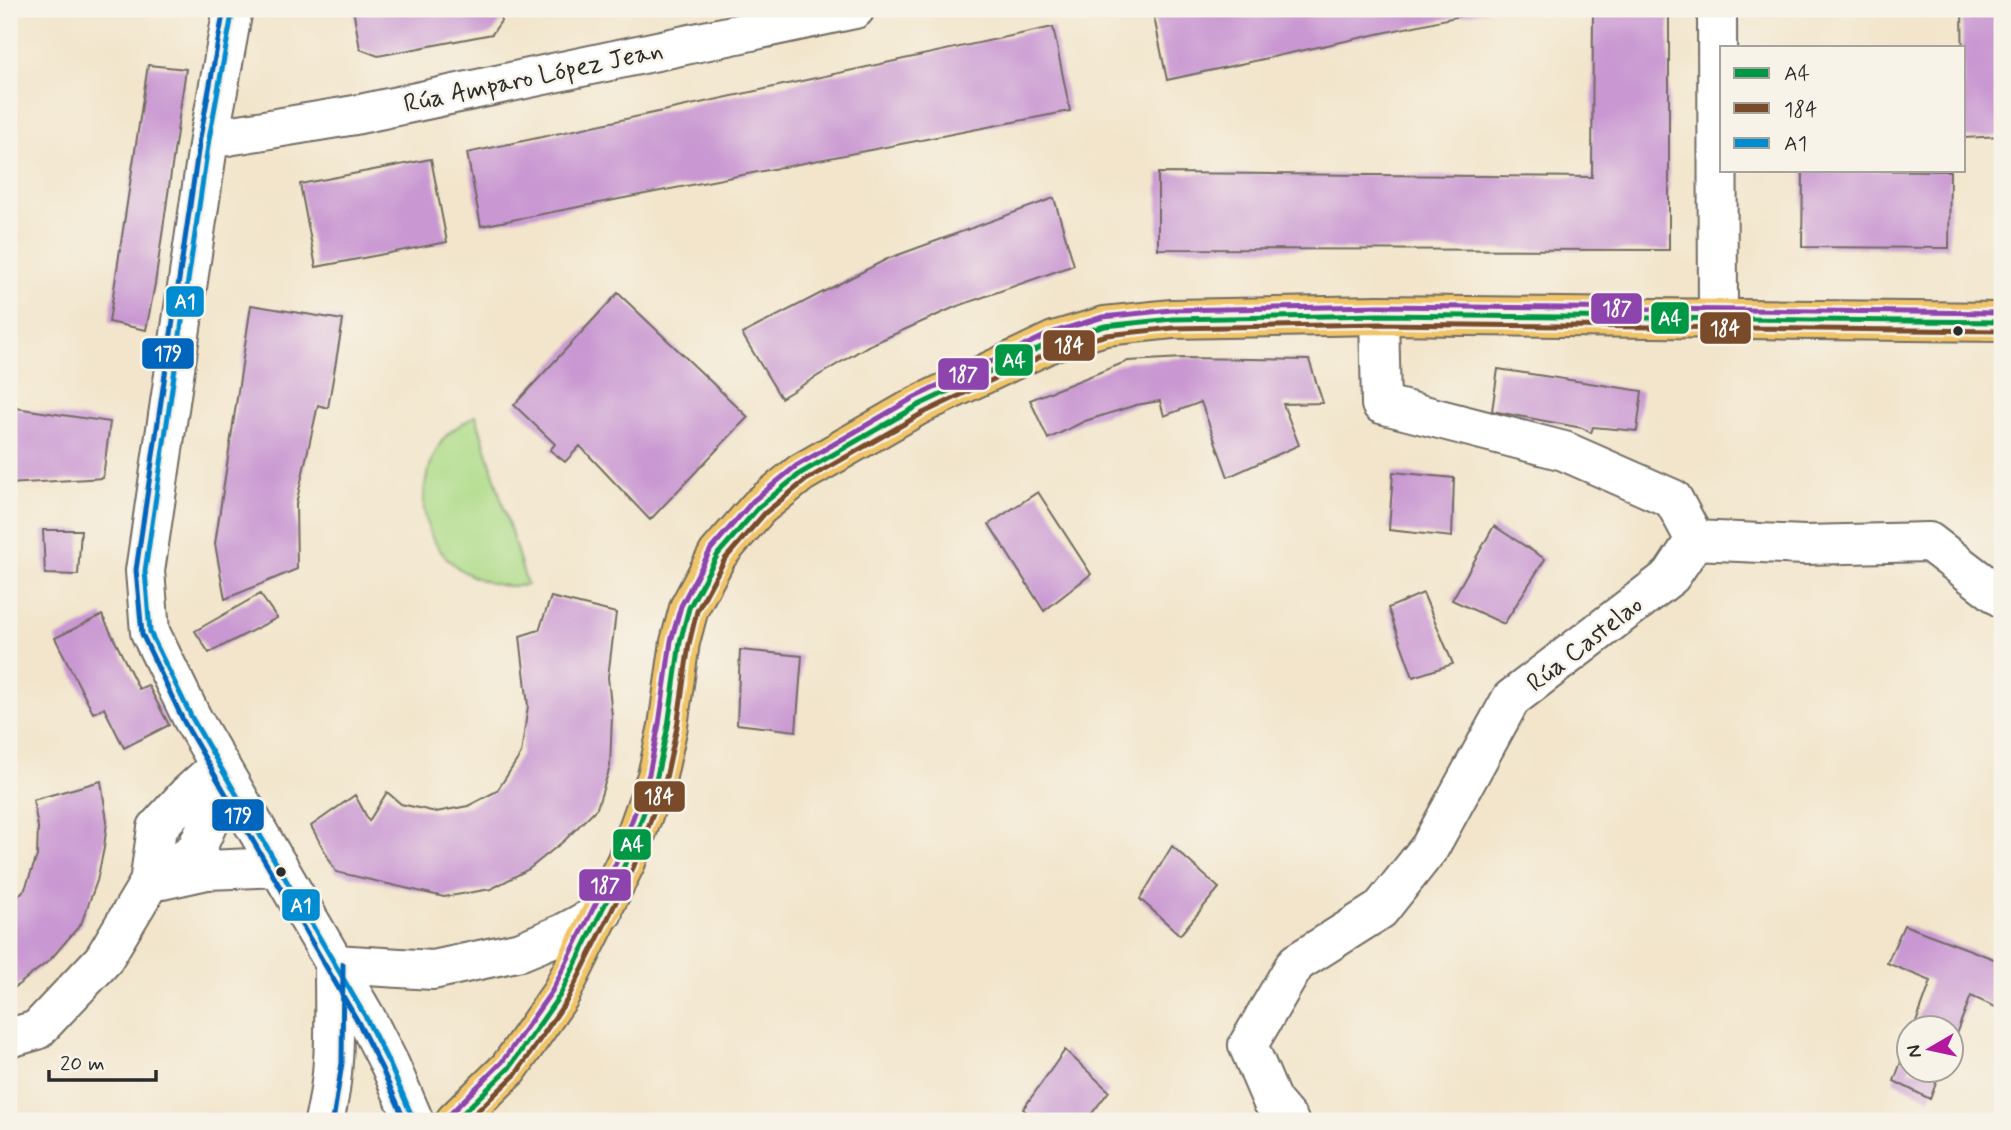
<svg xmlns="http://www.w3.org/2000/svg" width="2011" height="1130" font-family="Mynerve,sans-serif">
	<rect width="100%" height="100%" fill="#f7f3e8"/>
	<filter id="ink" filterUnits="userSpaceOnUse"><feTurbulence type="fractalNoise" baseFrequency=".0143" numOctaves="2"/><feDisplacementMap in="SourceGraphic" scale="14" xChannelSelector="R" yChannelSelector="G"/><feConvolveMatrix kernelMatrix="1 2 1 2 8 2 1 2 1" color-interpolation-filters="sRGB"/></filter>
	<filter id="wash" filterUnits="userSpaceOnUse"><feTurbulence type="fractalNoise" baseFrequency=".00686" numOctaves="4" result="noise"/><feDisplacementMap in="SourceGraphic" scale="28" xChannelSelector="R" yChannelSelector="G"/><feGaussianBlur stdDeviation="1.57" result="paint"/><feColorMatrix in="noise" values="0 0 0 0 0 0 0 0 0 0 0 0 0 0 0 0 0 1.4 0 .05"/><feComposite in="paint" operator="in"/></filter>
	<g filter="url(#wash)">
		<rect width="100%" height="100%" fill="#f2e5cb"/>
		<path fill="#addb88" stroke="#6c835a" stroke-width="2" d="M 476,415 L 527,585 C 519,586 509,587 500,585 C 446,576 413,530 427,476 C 431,461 437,444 449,433 C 457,426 467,421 476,415 Z"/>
		<g id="blocks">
			<path fill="#c998d2" d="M 353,9 L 499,9 L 501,21 L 492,34 L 378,56 L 360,49 Z
				M 541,9 L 582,9 L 582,10 L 543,18 Z
				M 1191,9 L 1488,9 L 1488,10 L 1167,80 L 1154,17 Z
				M 1593,9 L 1669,9 L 1669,250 L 1158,249 L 1158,173 L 1592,177 Z
				M 1962,9 L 2002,9 L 2002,136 L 1964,138 Z
				M 1053,27 L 1070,111 L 481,226 L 467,153 Z
				M 148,65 L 186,69 L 155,284 L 146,330 L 109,322 Z
				M 431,159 L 447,242 L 316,267 L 300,184 Z
				M 1803,170 L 1950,171 L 1949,248 L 1802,247 Z
				M 1054,198 L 1074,265 L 955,307 L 868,346 L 781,398 L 742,334 L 887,259 Z
				M 618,293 L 748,417 L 650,520 L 580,446 L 565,462 L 550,450 L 555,444 L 514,405 Z
				M 251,305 L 343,320 L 328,408 L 318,405 L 296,504 L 297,569 L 225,599 L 215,544 Z
				M 1184,358 L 1309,360 L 1323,403 L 1283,404 L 1299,445 L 1228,477 L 1201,402 L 1164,416 L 1160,401 L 1136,405 L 1085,421 L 1048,439 L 1030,400 L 1128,361 Z
				M 1498,369 L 1642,391 L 1637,431 L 1593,427 L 1591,433 L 1582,428 L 1492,411 Z
				M 9,407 L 110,422 L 103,478 L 9,484 Z
				M 1393,472 L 1454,478 L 1452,537 L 1389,530 Z
				M 1038,492 L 1091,574 L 1044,611 L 989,524 Z
				M 1494,526 L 1545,559 L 1504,624 L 1452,600 Z
				M 43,530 L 81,530 L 78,575 L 45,574 Z
				M 1423,593 L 1453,664 L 1413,677 L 1388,608 Z
				M 260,594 L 277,618 L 209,653 L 195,631 Z
				M 551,597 L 616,613 L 608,677 L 612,716 L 610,767 L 597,808 L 565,840 L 529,869 L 491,889 L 444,897 L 336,872 L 311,826 L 355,795 L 369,821 L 387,792 L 401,804 L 436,812 L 468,806 L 497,791 L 521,754 L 528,706 L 520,636 L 539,630 Z
				M 102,615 L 139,689 L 148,685 L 169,725 L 124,748 L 104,708 L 93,713 L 55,638 Z
				M 740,650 L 802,656 L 796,731 L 737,724 Z
				M 101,781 L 107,821 L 104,848 L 97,881 L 81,924 L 50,960 L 9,992 L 9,905 L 25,889 L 37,856 L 38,827 L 33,800 Z
				M 1172,846 L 1219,888 L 1180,935 L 1140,899 Z
				M 1904,925 L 2002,962 L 2002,1010 L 1971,996 L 1952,1044 L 1951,1028 L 1914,1028 L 1931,981 L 1887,963 Z
				M 1909,1040 L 1910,1070 L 1941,1070 L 1930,1099 L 1894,1081 Z
				M 1065,1050 L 1109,1091 L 1086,1121 L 1037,1121 L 1023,1109 Z"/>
		</g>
	</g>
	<g filter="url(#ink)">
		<use href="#blocks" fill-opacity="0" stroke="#716c63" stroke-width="2"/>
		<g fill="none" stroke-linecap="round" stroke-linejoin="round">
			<defs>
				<path id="minor" d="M 233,9 L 209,139 L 145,571 L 150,632 L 192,718 L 365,1016 L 390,1065 L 414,1121
					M 1717,9 L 1718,320
					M 209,139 L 355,115 L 855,9
					M 1695,540 L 1805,545 L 1929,542 L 2002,598
					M 162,880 L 207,870 L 279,867
					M 149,883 L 196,850 L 208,823 L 220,765
					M 334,964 L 433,970 L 521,951 L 564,933 L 603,912
					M 9,1038 L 37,1030 L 103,960 L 149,883 L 157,828 L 188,794 L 220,765
					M 324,1121 C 337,1070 334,1018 334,966
					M 1289,1121 L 1272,1101 L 1248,1045 L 1296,963 L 1380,910 L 1430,847 L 1511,699 L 1671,576 L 1695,540 L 1673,499 L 1564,451 L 1381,404 L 1379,315"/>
				<path id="highway" d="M 455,1121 L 509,1068 L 560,995 L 626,862 L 657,776 L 668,726 L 680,642 L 689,608 L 718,554 L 759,507 L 801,473 L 919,405 L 1054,341 L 1105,326 L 1172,319 L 1379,315 L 2002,322"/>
			</defs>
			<use href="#minor" stroke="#716c63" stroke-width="42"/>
			<use href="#highway" stroke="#716c63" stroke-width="42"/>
			<use href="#minor" stroke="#fff" stroke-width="38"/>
			<use href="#highway" stroke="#f0c469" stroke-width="38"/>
			<defs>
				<path id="bus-1" d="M 455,1121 L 509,1068 L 560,995 L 626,862 L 657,776 L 668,726 L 680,642 L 689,608 L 718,554 L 759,507 L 801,473 L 919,405 L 1054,341 L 1105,326 L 1172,319 L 1379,315 L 2002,322"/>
				<path id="bus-2" d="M 467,1121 L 516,1074 L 567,1000 L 634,866 L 666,778 L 677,727 L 689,644 L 697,611 L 725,559 L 765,513 L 806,480 L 923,413 L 1057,349 L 1107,335 L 1173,328 L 1379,324 L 2002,331"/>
				<path id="bus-3" d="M 233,9 L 209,139 L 145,571 L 150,632 L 192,718 L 365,1016 L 390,1065 L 414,1121"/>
				<path id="bus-4" d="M 224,9 L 200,138 L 136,570 L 142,634 L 184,722 L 357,1020 L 382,1069 L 405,1121
					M 333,1121 L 342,1063 L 343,964"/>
				<path id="bus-5" d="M 449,1115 L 502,1062 L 552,991 L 618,859 L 649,774 L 659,724 L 671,641 L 681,606 L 711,549 L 753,501 L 796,466 L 915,397 L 1051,333 L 1103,317 L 1171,310 L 1379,306 L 2002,313"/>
			</defs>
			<use href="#bus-1" stroke="#f7f3e8" stroke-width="10"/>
			<use href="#bus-2" stroke="#f7f3e8" stroke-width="10"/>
			<use href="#bus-3" stroke="#f7f3e8" stroke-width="10"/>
			<use href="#bus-4" stroke="#f7f3e8" stroke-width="10"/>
			<use href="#bus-5" stroke="#f7f3e8" stroke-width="10"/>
			<use href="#bus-1" stroke="#009845" stroke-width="5"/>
			<use href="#bus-2" stroke="#7a4b2a" stroke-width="5"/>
			<use href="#bus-3" stroke="#008cd1" stroke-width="5"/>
			<use href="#bus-4" stroke="#0065bd" stroke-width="5"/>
			<use href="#bus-5" stroke="#8e44ad" stroke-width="5"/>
		</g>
	</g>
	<g fill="#2b2b2b" stroke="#f7f3e8" stroke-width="2.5">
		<circle cx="1958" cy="331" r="6"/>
		<circle cx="281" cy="872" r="6"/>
	</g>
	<g text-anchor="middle" stroke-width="5" stroke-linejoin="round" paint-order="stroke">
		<g font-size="26" fill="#2b2b2b" stroke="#f7f3e8">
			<text transform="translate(533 76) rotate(-12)" y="9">Rúa Amparo López Jean</text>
			<text transform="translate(1584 643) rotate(-38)" y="9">Rúa Castelao</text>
		</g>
	</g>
	<g stroke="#f7f3e8" stroke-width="2.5">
		<rect x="165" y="285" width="40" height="33" rx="7" fill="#008cd1"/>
		<rect x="1590" y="292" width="53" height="33" rx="7" fill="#8e44ad"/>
		<rect x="1650" y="301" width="40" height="34" rx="7" fill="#009845"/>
		<rect x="1699" y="311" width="53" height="34" rx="7" fill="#7a4b2a"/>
		<rect x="1042" y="329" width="54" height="33" rx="7" fill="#7a4b2a"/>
		<rect x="141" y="337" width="54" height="33" rx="7" fill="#0065bd"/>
		<rect x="994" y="343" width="40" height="34" rx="7" fill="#009845"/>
		<rect x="937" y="357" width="53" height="34" rx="7" fill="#8e44ad"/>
		<rect x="633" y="780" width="53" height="33" rx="7" fill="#7a4b2a"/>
		<rect x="211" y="798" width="54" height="34" rx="7" fill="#0065bd"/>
		<rect x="612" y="828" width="40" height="33" rx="7" fill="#009845"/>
		<rect x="578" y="868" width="54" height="34" rx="7" fill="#8e44ad"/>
		<rect x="281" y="888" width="40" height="34" rx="7" fill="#008cd1"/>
	</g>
	<g font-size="19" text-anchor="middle" font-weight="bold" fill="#fff">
		<text x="185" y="308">A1</text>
		<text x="1617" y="315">187</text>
		<text x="1670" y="325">A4</text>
		<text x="1725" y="335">184</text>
		<text x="1069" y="352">184</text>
		<text x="168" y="360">179</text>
		<text x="1014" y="367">A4</text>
		<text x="963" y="381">187</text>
		<text x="659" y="803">184</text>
		<text x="238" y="822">179</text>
		<text x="632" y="851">A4</text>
		<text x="605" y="892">187</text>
		<text x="301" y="912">A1</text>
	</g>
	<rect width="2011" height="1130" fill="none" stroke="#f7f3e8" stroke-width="35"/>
	<rect x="1720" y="46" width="245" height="126" fill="#f7f3e8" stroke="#a5a39c" stroke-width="2"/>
	<rect x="1734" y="68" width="35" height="10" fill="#009845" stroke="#a5a39c" stroke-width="2"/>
	<text x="1784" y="80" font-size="21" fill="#2b2b2b">A4</text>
	<rect x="1734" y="103" width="35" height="10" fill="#7a4b2a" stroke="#a5a39c" stroke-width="2"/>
	<text x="1784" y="116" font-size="21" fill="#2b2b2b">184</text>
	<rect x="1734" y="138" width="35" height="10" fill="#008cd1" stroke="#a5a39c" stroke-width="2"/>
	<text x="1784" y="150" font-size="21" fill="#2b2b2b">A1</text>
	<g transform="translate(1930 1049) rotate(261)"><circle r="33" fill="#f7f3e8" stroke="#a5a39c" stroke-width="2"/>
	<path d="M0-5L12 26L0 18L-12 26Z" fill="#b5179e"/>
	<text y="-10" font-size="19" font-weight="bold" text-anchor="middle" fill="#2b2b2b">N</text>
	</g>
	<path d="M49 1070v10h107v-10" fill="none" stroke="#2b2b2b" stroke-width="3.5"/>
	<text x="60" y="1070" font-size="21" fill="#2b2b2b" stroke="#f7f3e8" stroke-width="5" paint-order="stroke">20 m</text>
</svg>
